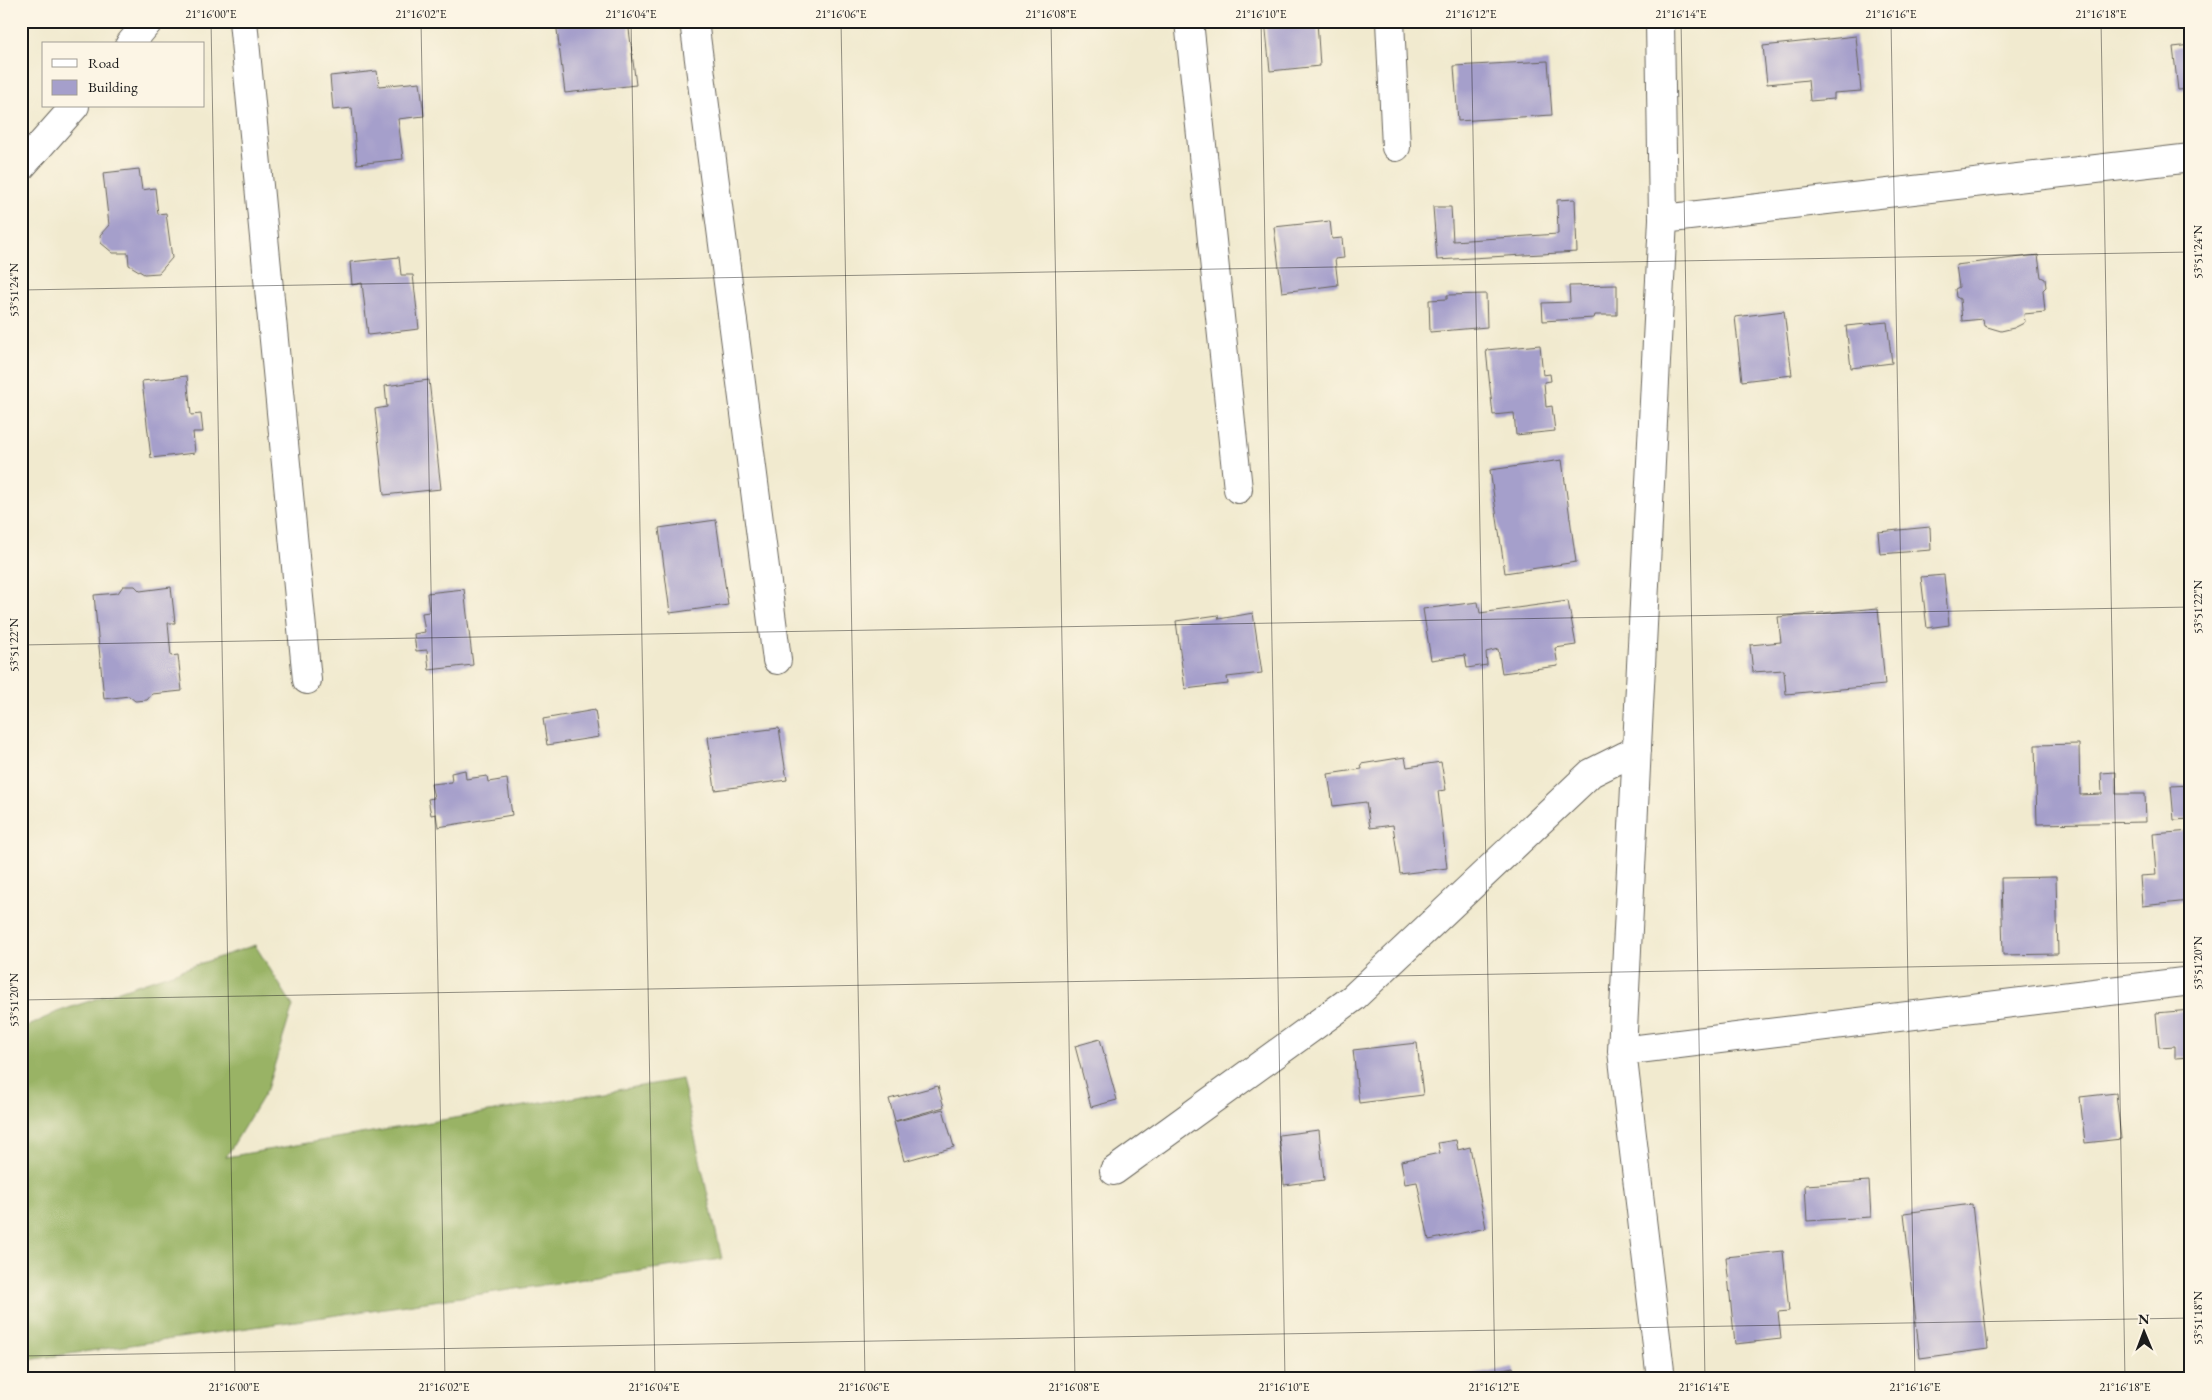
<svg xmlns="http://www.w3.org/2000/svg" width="2212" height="1400" font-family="'EB Garamond',serif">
	<rect width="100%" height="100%" fill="#fcf5e5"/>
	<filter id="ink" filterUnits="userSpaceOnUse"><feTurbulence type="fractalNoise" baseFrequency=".02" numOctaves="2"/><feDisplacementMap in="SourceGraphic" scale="10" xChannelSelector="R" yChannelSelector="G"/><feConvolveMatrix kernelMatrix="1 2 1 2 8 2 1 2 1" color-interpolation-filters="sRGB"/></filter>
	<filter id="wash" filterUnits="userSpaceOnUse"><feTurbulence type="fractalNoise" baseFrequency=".0096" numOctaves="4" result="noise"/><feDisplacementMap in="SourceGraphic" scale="20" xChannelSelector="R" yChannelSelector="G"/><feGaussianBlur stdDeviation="1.12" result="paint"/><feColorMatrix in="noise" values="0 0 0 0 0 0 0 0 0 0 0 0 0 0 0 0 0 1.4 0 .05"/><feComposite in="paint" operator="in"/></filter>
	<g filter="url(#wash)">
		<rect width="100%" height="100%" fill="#f1eacf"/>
		<path fill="#99b365" stroke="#5a6840" d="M 255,945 L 293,1006 L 267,1089 L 226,1157 L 682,1079 L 722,1259 L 21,1361 L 21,1030 L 57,1012 Z"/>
		<g id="blocks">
			<path fill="#a59fcb" d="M 628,21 L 636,85 L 565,93 L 556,22 Z
				M 1265,21 L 1317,21 L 1320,66 L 1270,71 Z
				M 1856,36 L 1861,91 L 1834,93 L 1834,99 L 1810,101 L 1808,80 L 1767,84 L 1763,46 Z
				M 2191,45 L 2191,89 L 2178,90 L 2173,47 Z
				M 1548,61 L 1552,115 L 1458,121 L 1454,66 Z
				M 377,71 L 379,86 L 420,82 L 424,116 L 398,119 L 403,159 L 357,164 L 352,108 L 333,110 L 330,76 Z
				M 139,169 L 142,190 L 155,188 L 158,214 L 166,213 L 172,258 L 159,273 L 144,274 L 129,265 L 128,253 L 113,253 L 101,243 L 100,235 L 109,225 L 103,173 Z
				M 1575,199 L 1577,252 L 1437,260 L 1433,207 L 1451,207 L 1453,241 L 1558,234 L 1557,200 Z
				M 1330,221 L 1332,239 L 1342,238 L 1344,258 L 1335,259 L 1338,285 L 1282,292 L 1274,227 Z
				M 2038,255 L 2041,277 L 2045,279 L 2046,287 L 2043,290 L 2045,312 L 2024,314 L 2025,322 L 2022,324 L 2014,328 L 2001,331 L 1984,326 L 1983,319 L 1962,321 L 1960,299 L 1956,297 L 1955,289 L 1959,287 L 1956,265 Z
				M 399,257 L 401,275 L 413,275 L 419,329 L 368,335 L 362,283 L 352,285 L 350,262 Z
				M 1617,285 L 1617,315 L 1595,315 L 1594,318 L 1543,321 L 1542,303 L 1570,302 L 1569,286 Z
				M 1486,294 L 1487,327 L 1430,332 L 1429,300 L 1447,299 L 1447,295 Z
				M 1784,311 L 1792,375 L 1742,381 L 1735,317 Z
				M 1887,322 L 1892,363 L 1851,368 L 1846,326 Z
				M 1540,345 L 1543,375 L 1550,374 L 1551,381 L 1544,382 L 1546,407 L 1552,406 L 1555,431 L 1516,435 L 1514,413 L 1493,415 L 1486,350 Z
				M 187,376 L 191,415 L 201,414 L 203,432 L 193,432 L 195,453 L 151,458 L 142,381 Z
				M 429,380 L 441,489 L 384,495 L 375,409 L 387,407 L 385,386 Z
				M 1562,460 L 1576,562 L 1505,573 L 1490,470 Z
				M 716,520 L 728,605 L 670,613 L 659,528 Z
				M 1930,527 L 1931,550 L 1880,554 L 1878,532 Z
				M 1944,575 L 1949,625 L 1927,628 L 1921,577 Z
				M 123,586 L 135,586 L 140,591 L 171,587 L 175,623 L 168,623 L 171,656 L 178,655 L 182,691 L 152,694 L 147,700 L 135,701 L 129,696 L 104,699 L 94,595 L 118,593 Z
				M 464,589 L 473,665 L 429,670 L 427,650 L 416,651 L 414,634 L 425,632 L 422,613 L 429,612 L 427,593 Z
				M 1568,601 L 1576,645 L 1555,648 L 1558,666 L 1502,673 L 1498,649 L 1486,652 L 1487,665 L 1467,668 L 1465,655 L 1431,660 L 1423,609 L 1478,602 L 1480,613 Z
				M 1878,608 L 1885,685 L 1786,694 L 1784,670 L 1753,672 L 1750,645 L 1781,642 L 1778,617 Z
				M 1253,613 L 1262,673 L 1227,677 L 1228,684 L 1185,689 L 1176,621 L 1218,615 L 1219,619 Z
				M 595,710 L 599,737 L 547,745 L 543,719 Z
				M 779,728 L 787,780 L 715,790 L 708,737 Z
				M 2079,744 L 2080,795 L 2102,794 L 2101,773 L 2116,772 L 2116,794 L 2145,794 L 2146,822 L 2037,824 L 2035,745 Z
				M 1405,757 L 1407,767 L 1441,762 L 1446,790 L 1438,791 L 1447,868 L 1400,874 L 1393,825 L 1370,828 L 1366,802 L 1333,806 L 1328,774 L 1362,769 L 1361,764 Z
				M 465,770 L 466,779 L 487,776 L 488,782 L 507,779 L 512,815 L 438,827 L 436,814 L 431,815 L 428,799 L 434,798 L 431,784 L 452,782 L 451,773 Z
				M 2191,785 L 2191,819 L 2174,820 L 2171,786 Z
				M 2191,831 L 2191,887 L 2188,887 L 2189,901 L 2142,906 L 2140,876 L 2156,875 L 2153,834 Z
				M 2056,877 L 2058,954 L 2003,955 L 2001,878 Z
				M 2191,1010 L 2191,1057 L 2175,1058 L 2175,1046 L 2159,1047 L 2156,1013 Z
				M 1100,1039 L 1117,1100 L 1091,1107 L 1075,1046 Z
				M 1417,1043 L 1423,1095 L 1359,1103 L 1353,1050 Z
				M 938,1086 L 944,1107 L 895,1121 L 889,1099 Z
				M 2116,1093 L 2121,1139 L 2085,1143 L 2080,1097 Z
				M 943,1109 L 954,1147 L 904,1161 L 894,1122 Z
				M 1319,1130 L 1324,1180 L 1284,1185 L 1279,1135 Z
				M 1456,1140 L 1458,1150 L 1470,1147 L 1486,1228 L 1429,1240 L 1417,1182 L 1405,1184 L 1401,1161 L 1440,1153 L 1438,1143 Z
				M 1869,1181 L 1871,1217 L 1807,1221 L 1805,1185 Z
				M 1972,1204 L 1988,1349 L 1920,1358 L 1904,1213 Z
				M 1783,1251 L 1789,1311 L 1778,1312 L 1781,1339 L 1735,1344 L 1726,1257 Z
				M 1513,1367 L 1516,1379 L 1469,1379 L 1468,1376 Z"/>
		</g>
	</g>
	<g filter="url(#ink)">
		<use href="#blocks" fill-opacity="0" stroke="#67645b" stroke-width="1"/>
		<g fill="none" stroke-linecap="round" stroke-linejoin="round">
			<defs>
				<path id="minor" d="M 243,21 L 307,680
					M 694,21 L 777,660
					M 1189,21 L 1238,489
					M 1390,21 L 1396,147
					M 1660,21 L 1663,219 L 1622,1051 L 1661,1379
					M 130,44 L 149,21
					M 21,167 L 75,106
					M 1663,219 L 2191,158
					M 1622,1051 L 2191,981
					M 1114,1171 L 1353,998 L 1591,773 L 1637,750"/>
			</defs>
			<use href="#minor" stroke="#67645b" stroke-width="30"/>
			<use href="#minor" stroke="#fff" stroke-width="28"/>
		</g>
	</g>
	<path fill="none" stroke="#1c1c1c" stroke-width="1" stroke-opacity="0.45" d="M 211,21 L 235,1379M 421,21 L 445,1379M 631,21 L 655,1379M 841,21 L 865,1379M 1051,21 L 1075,1379M 1261,21 L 1285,1379M 1471,21 L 1495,1379M 1681,21 L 1705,1379M 1891,21 L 1915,1379M 2101,21 L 2125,1379M 21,290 L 2191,252M 21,645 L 2191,607M 21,1000 L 2191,962M 21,1192 L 25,1379M 21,1356 L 2191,1318"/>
	<rect width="2212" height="1400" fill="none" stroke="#fcf5e5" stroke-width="55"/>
	<rect x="42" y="42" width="162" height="65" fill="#fcf5e5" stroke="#a29e95"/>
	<rect x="52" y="59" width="25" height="8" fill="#ffffff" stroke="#a29e95"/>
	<text x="88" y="68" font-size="15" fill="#1c1c1c">Road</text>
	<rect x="52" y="80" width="25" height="15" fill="#a59fcb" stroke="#a29e95"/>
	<text x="88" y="92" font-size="15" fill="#1c1c1c">Building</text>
	<g transform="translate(2144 1332) rotate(359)" stroke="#fcf5e5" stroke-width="4" paint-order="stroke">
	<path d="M0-4L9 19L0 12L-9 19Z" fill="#1c1c1c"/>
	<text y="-8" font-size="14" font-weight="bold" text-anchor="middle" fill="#1c1c1c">N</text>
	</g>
	<rect x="28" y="28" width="2156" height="1344" fill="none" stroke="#1c1c1c" stroke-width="2"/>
	<g font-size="12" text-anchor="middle" fill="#1c1c1c">
		<text x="211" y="18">21°16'00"E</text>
		<text x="421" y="18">21°16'02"E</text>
		<text x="631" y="18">21°16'04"E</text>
		<text x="841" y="18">21°16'06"E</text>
		<text x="1051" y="18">21°16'08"E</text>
		<text x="1261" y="18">21°16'10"E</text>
		<text x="1471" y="18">21°16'12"E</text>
		<text x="1681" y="18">21°16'14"E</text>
		<text x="1891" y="18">21°16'16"E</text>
		<text x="2101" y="18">21°16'18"E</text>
		<text transform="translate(2198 252) rotate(-90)" y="4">53°51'24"N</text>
		<text transform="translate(14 290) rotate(-90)" y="4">53°51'24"N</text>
		<text transform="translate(2198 607) rotate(-90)" y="4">53°51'22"N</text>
		<text transform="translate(14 645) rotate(-90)" y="4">53°51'22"N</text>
		<text transform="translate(2198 963) rotate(-90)" y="4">53°51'20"N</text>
		<text transform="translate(14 1000) rotate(-90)" y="4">53°51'20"N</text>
		<text transform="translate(2198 1318) rotate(-90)" y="4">53°51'18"N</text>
		<text x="234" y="1391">21°16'00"E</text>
		<text x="444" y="1391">21°16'02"E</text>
		<text x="654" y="1391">21°16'04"E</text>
		<text x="864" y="1391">21°16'06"E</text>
		<text x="1074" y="1391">21°16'08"E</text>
		<text x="1284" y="1391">21°16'10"E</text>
		<text x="1494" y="1391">21°16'12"E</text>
		<text x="1704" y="1391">21°16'14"E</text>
		<text x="1915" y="1391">21°16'16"E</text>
		<text x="2125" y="1391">21°16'18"E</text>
	</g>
</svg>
